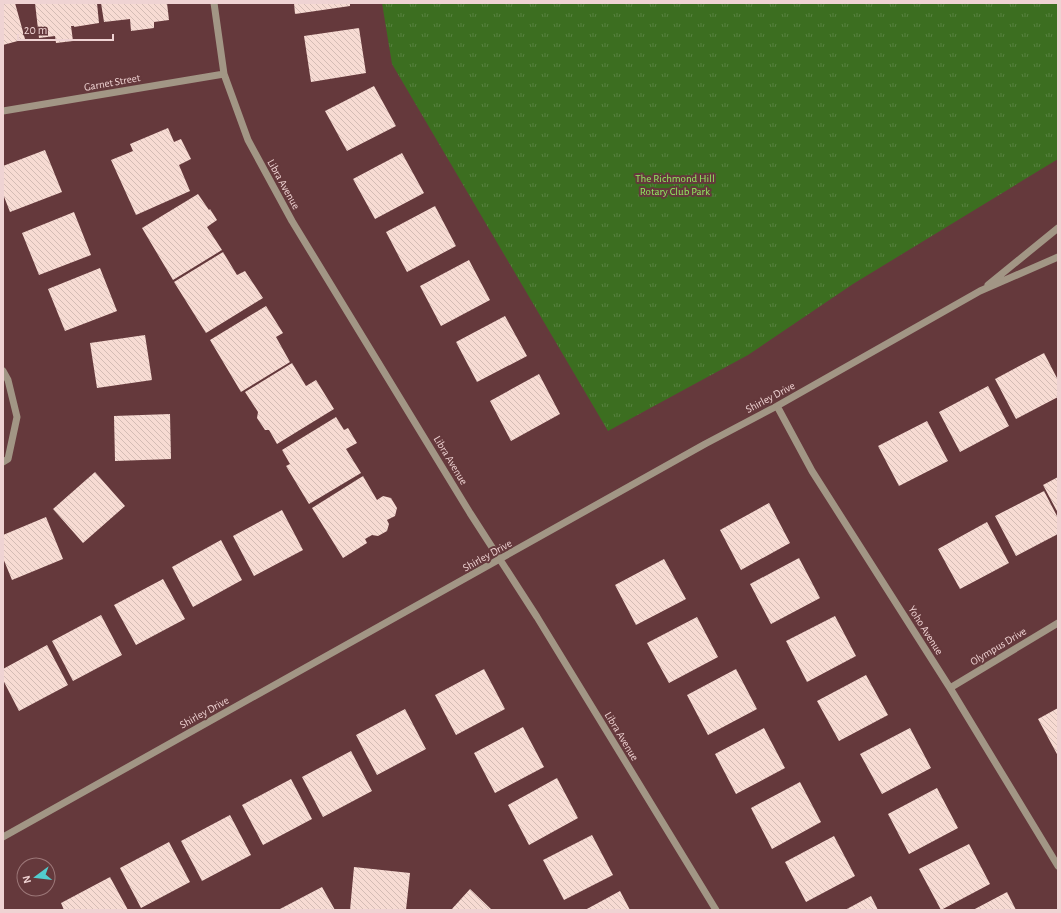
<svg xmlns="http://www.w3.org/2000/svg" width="1061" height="913" font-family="'Alegreya Sans',sans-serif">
	<defs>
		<pattern id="grass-tufts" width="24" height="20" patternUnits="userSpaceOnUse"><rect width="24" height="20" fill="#3c6e20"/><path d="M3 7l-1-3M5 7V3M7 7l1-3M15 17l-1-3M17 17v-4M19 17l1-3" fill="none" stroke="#588240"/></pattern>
		<pattern id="building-back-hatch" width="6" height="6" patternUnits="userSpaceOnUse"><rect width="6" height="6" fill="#f7dbd3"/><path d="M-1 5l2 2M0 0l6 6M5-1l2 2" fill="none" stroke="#d4bcb5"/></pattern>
	</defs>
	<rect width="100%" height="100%" fill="#65393c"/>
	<path fill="url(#grass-tufts)" d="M 382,3 L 1058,3 L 1058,159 L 853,284 L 748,355 L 608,431 L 392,64 Z"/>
	<path fill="url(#building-back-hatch)" d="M 3,3 L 15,3 L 25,39 L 3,45 Z
		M 35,3 L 97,3 L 99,23 L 74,27 L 74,26 L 71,26 L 73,41 L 56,43 L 55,36 L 39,38 Z
		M 101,3 L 167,3 L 169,20 L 154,22 L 154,28 L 131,31 L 130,19 L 104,22 Z
		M 294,3 L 350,3 L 350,6 L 295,14 Z
		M 359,28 L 366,73 L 311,82 L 304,36 Z
		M 374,86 L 396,126 L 347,151 L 325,111 Z
		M 168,128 L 174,142 L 181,139 L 191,159 L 179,165 L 190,191 L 136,215 L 111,160 L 133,151 L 130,144 Z
		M 45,150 L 62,192 L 10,212 L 3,194 L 3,166 Z
		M 402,153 L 424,193 L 375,219 L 353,179 Z
		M 198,194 L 209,210 L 210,209 L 217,220 L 207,227 L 222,250 L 173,280 L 142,228 Z
		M 435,206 L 456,246 L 407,272 L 386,232 Z
		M 74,212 L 91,255 L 39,275 L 22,233 Z
		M 223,252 L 237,275 L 245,271 L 263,298 L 206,333 L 174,282 Z
		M 469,260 L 490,300 L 441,326 L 420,286 Z
		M 100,268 L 117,311 L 65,331 L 48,289 Z
		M 266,306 L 283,333 L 276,337 L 290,362 L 241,392 L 210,340 Z
		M 505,316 L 527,356 L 477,382 L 456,342 Z
		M 145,335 L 152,380 L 97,388 L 90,343 Z
		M 1044,353 L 1058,380 L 1058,397 L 1016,419 L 995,379 Z
		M 292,363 L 306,386 L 316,380 L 334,409 L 277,444 L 269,430 L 265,430 L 257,418 L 258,412 L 245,392 Z
		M 539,374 L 560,414 L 511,441 L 490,401 Z
		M 988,386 L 1009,426 L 960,452 L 939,412 Z
		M 170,414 L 171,459 L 115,461 L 114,416 Z
		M 336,417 L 344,430 L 348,428 L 357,443 L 346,449 L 361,473 L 309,504 L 286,466 L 290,464 L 282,450 Z
		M 927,421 L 948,461 L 899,486 L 878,446 Z
		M 95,472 L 125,506 L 83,543 L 53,509 Z
		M 363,476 L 377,500 L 383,496 L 391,498 L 397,508 L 395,516 L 387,520 L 389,524 L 387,531 L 378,536 L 372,535 L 365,539 L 367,543 L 343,558 L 312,508 Z
		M 1058,477 L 1058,513 L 1043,485 Z
		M 1044,491 L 1058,518 L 1058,534 L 1016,556 L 995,516 Z
		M 769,503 L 790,543 L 741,570 L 720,530 Z
		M 282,510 L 303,550 L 254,576 L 233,536 Z
		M 46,517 L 63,559 L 12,580 L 3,558 L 3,535 Z
		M 987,522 L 1009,563 L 960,589 L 938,549 Z
		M 221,540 L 242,580 L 193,607 L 172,567 Z
		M 799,558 L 820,598 L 771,624 L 750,584 Z
		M 664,559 L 686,599 L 636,625 L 615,585 Z
		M 163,579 L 185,619 L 136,645 L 114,605 Z
		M 101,615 L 122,655 L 73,681 L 52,641 Z
		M 835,616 L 856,656 L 807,682 L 786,641 Z
		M 697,617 L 718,657 L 669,683 L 647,643 Z
		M 47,645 L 68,685 L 19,711 L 3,680 L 3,669 Z
		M 484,669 L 505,709 L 456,735 L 435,695 Z
		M 736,669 L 757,709 L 708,735 L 687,695 Z
		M 866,675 L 888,715 L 839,741 L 817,701 Z
		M 1058,708 L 1058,756 L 1038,719 Z
		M 405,709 L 426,749 L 377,775 L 356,735 Z
		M 523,727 L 544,767 L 495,793 L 474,753 Z
		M 764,728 L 785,768 L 736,794 L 715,754 Z
		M 910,728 L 931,768 L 882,794 L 860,754 Z
		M 351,751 L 372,791 L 323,817 L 302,777 Z
		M 557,778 L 578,818 L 529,845 L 508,805 Z
		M 291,779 L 312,819 L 263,845 L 242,805 Z
		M 800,782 L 821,822 L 772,849 L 751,808 Z
		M 937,788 L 958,828 L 909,854 L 888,814 Z
		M 230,815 L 251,855 L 202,881 L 181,841 Z
		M 592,835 L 613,875 L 564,900 L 543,860 Z
		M 834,836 L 855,876 L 806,902 L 785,862 Z
		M 169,842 L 190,882 L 141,908 L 120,868 Z
		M 969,844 L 990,884 L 941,910 L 919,869 Z
		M 354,867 L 410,873 L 406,910 L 350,910 Z
		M 110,877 L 128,910 L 64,910 L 61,903 Z
		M 322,887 L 335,910 L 278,910 Z
		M 470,889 L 492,910 L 451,910 Z
		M 620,891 L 630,910 L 585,910 Z
		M 1007,892 L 1016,910 L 973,910 Z
		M 871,896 L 878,910 L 845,910 Z"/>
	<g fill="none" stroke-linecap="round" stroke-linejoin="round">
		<path stroke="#a29685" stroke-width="7" d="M 214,3 L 224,74 L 248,140 L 292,221 L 470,513 L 537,617 L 716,910
			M 3,111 L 224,74
			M 988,285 L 1058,228
			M 3,371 L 8,380 L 17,417 L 8,459 L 3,462
			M 777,406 L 812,471 L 950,688 L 1058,866
			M 950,688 L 1058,623
			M 3,837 L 705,444 L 777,406 L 980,291 L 1058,257"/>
	</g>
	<g text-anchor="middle" stroke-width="4" stroke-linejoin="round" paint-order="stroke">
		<g font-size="11" fill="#efd3d3" stroke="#65393c">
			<text transform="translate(112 82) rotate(-10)" y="4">Garnet Street</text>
			<text transform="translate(284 184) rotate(61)" y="4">Libra Avenue</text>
			<text transform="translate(770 397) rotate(-28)" y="4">Shirley Drive</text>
			<text transform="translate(451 460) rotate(59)" y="4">Libra Avenue</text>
			<text transform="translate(487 555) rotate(-29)" y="4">Shirley Drive</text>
			<text transform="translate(926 630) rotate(58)" y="4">Yoho Avenue</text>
			<text transform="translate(998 646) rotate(-31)" y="4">Olympus Drive</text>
			<text transform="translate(204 712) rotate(-29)" y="4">Shirley Drive</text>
			<text transform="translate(622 736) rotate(59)" y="4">Libra Avenue</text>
		</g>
		<g font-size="11" fill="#92ee62" stroke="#65393c">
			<text x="675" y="182">The Richmond Hill<tspan x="675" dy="13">Rotary Club Park</tspan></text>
		</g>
	</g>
	<rect width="1061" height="913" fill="none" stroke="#efd3d3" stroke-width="8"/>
	<g transform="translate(36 877) rotate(255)"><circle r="19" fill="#65393c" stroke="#9c7778"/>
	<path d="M0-3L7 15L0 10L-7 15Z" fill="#52cdce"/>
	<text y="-6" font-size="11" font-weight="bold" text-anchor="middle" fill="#efd3d3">N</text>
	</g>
	<path d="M18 34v6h95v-6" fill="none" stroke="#efd3d3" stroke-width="2"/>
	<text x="24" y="34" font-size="12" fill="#efd3d3" stroke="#65393c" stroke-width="3" paint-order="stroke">20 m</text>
</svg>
